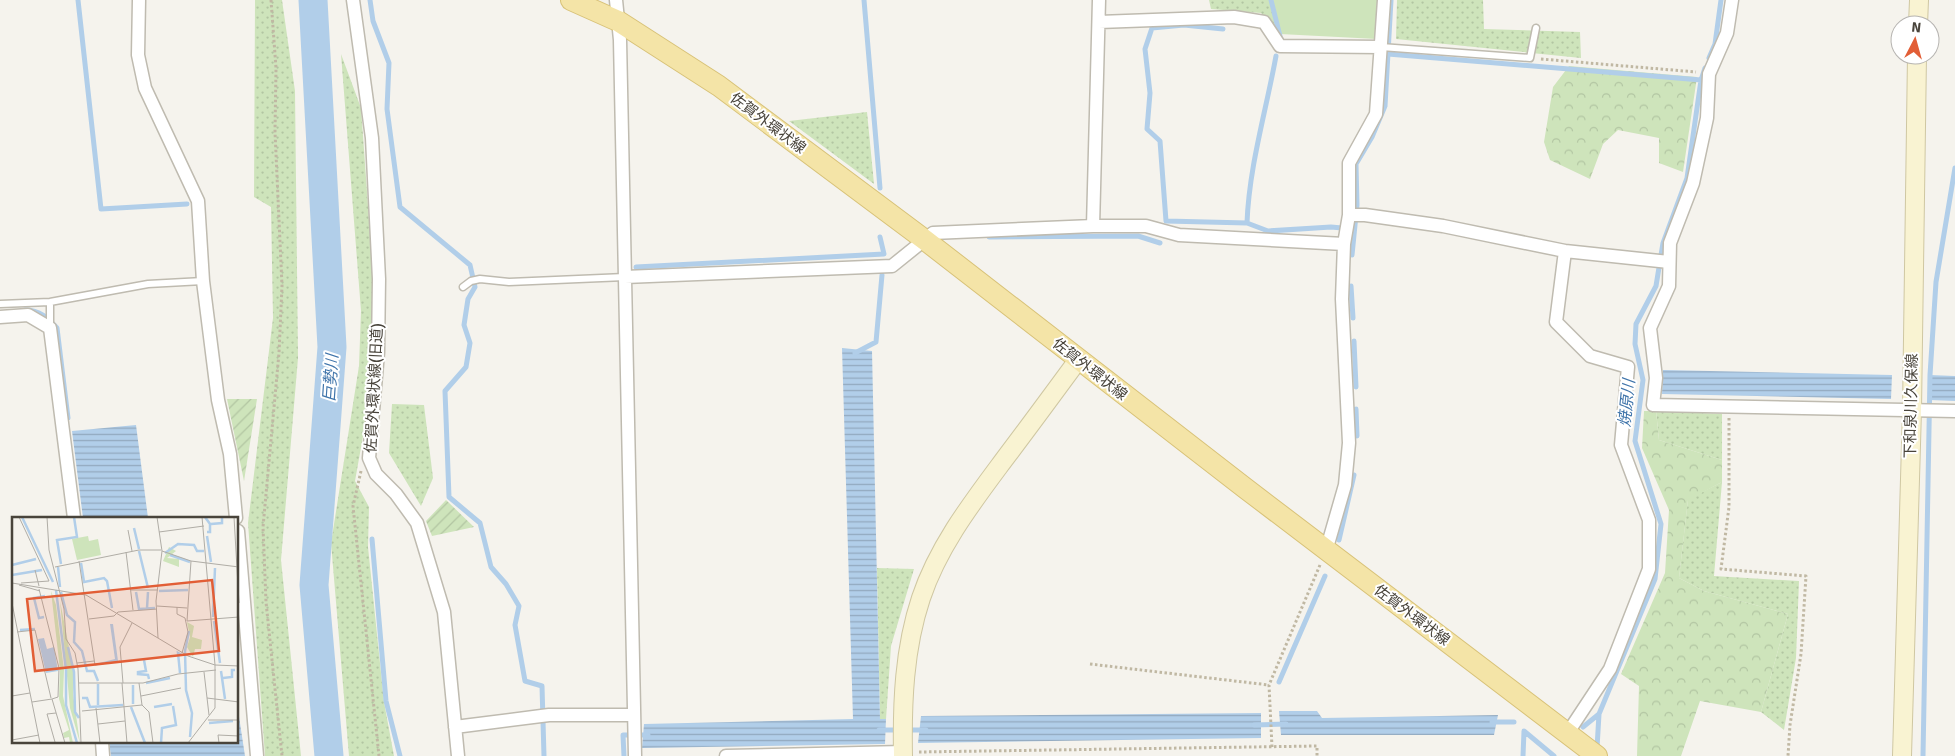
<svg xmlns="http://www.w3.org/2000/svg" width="1955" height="756" font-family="Signika,'Noto Sans JP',sans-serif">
	<defs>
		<pattern id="grass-dots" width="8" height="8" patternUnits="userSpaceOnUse" patternTransform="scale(1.25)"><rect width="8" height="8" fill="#cee4bb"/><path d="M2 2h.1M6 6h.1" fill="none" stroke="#b2c5a2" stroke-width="1.8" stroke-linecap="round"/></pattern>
		<pattern id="forest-crowns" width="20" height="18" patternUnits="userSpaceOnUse" patternTransform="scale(1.25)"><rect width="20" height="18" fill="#cee4bb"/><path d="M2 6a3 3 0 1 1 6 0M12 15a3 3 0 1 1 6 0" fill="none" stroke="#b2c5a2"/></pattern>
		<pattern id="garden-furrows" width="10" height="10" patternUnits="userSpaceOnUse" patternTransform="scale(1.25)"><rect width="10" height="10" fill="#cee4bb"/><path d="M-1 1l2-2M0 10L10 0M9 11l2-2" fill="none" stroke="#b2c5a2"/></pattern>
		<pattern id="water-rules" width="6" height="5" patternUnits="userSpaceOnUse" patternTransform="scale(1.25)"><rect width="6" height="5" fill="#b1cee9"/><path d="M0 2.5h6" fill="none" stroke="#92a9be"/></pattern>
	</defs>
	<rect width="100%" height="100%" fill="#f5f3ed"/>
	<path fill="url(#grass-dots)" d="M 255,0 L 282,0 L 295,91 L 298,358 L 281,560 L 301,756 L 265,756 L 248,523 L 273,318 L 271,207 L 254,197 Z
		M 1209,0 L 1273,0 L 1280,34 L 1261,13 L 1211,9 Z
		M 1397,0 L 1483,0 L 1484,29 L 1580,32 L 1581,58 L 1396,39 Z
		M 341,54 L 361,108 L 375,303 L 365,425 L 355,481 L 369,507 L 368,547 L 384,702 L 394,756 L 349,756 L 331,543 L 359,366 L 361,311 Z
		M 867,112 L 874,184 L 789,121 Z
		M 392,404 L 424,405 L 433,478 L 421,506 L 389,453 Z
		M 1656,411 L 1722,414 L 1722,460 L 1659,440 Z
		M 1722,482 L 1714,576 L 1799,581 L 1796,658 L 1784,730 L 1761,712 L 1788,614 L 1704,591 L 1679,578 L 1688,499 Z
		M 877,568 L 914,569 L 891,646 L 886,719 L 880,719 Z"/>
	<path fill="url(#forest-crowns)" d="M 1569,66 L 1697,77 L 1683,172 L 1659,163 L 1659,138 L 1618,130 L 1603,144 L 1590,179 L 1550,160 L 1544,142 L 1553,87 Z
		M 1644,411 L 1656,411 L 1659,440 L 1722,460 L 1722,482 L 1688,500 L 1679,578 L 1704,591 L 1788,614 L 1761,712 L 1700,701 L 1681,756 L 1637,756 L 1639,686 L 1621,674 L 1665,573 L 1669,510 L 1642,448 Z"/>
	<path fill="url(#garden-furrows)" d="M 227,399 L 257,399 L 244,481 Z
		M 446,500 L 474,527 L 432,536 L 426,521 Z"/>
	<path fill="#cee4bb" d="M 1273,0 L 1379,0 L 1377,39 L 1280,34 Z"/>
	<path fill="url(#water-rules)" d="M 842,348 L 872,351 L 880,719 L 886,719 L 885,744 L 642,748 L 644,724 L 853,719 Z
		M 1663,370 L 1892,375 L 1891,399 L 1662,394 Z
		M 1930,375 L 1955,376 L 1955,401 L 1930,400 Z
		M 136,425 L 148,518 L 83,518 L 72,431 Z
		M 238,710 L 245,756 L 111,756 L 109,742 L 238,742 Z
		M 1279,711 L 1317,711 L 1322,718 L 1498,715 L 1494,735 L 1281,735 Z
		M 1261,713 L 1261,738 L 918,743 L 921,716 Z"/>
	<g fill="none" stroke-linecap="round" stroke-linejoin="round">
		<path stroke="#b1cee9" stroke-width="5" d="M 78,0 L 101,209 L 187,204
			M 370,0 L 373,21 L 389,63 L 387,109 L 400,207 L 470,265 L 475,287 L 468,299 L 464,325 L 470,343 L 466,367 L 445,391 L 449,497 L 480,523 L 491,567 L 506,584 L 519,606 L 515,625 L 525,681 L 542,686 L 544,756
			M 864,0 L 880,188
			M 1271,0 L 1280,36
			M 1223,29 L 1184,25 L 1152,28 L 1145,49 L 1150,93 L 1147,129 L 1160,141 L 1166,221 L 1247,223 L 1268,231 L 1331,227 L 1353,229
			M 1388,54 L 1701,80
			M 1709,58 L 1715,44 L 1721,0
			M 1247,223 C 1249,167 1266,111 1276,56
			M 989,237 L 1138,236 L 1160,243
			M 1352,255 L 1357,205 L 1356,164 L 1372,137 L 1385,106 L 1391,0
			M 636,267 L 884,254 L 880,237
			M 1351,286 L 1353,318
			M 25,310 C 40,310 48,318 57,328 L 68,418
			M 1354,341 L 1356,387
			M 855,353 L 876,342 L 882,275
			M 1356,409 L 1357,436
			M 372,539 L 386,701 L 400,756
			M 1339,540 L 1354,475
			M 1279,682 L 1325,576
			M 1492,722 L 1514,722
			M 1254,725 L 1286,724
			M 1583,727 L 1599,714
			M 879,730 L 926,730
			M 1597,748 L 1599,714 L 1655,579 L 1661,524 L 1635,441 L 1643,380 L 1635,344 L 1636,324 L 1656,286 L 1663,243 L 1687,178 L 1701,80 L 1705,68
			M 624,756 L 623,735 L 648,735
			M 1523,756 L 1524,731 L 1554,756
			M 1923,756 L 1930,375 L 1936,282 L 1955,168"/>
		<path stroke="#b1cee9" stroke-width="29" d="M 313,0 L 332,347 L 314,585 L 329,756"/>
		<defs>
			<path id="lane" d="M 1381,47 L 1530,58 L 1536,28
				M 463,287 L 471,281 L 480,279 L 509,282 L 625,277
				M 0,304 L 50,302 L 148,284 L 203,281
				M 50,328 L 50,302"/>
			<path id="street" d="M 139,0 L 138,55 L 145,88 L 198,201 L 203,281 L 218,400 L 230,454 L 236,518
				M 353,0 L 372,138 L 379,279 L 378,352 L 369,458 L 376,474 L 396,494 L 417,523 L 444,612 L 458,756
				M 616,0 L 620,40 L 635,756
				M 1732,0 L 1727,33 L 1709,74 L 1707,118 L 1693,183 L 1670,243 L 1669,286 L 1650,328 L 1656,378 L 1653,405 L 1955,411
				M 1099,22 L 1234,17 L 1264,22 L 1280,46 L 1381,47
				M 1349,215 L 1365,215 L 1443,226 L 1565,251 L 1669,262
				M 1093,226 L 1099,0
				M 1565,251 L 1556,322 L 1590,356 L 1628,367 L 1621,445 L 1649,520 L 1649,569 L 1610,669 L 1567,734
				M 625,277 L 892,266 L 933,233 L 1093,226 L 1146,226 L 1179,235 L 1344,244
				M 0,317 L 28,315 L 50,328 L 74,518
				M 238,531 L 257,756
				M 1326,551 L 1345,485 L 1349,443 L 1342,299 L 1344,244 L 1349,215 L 1349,163 L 1376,114 L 1384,0
				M 455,727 L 549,715 L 634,715
				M 102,742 L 103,756
				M 726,756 L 903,752"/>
			<path id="secondary" d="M 1918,25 L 1919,0
				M 903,756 C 902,703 904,649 921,598 C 938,547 971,504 1003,461 C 1028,428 1053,394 1078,360
				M 1902,756 L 1912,410 L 1917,55"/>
			<path id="primary" d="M 571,0 L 618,21 L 719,86 L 925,240 L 1245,488 L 1597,756"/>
		</defs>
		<use href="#lane" stroke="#bfbbb0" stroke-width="9"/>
		<use href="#street" stroke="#bfbbb0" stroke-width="15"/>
		<use href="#secondary" stroke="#cfc7a2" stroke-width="20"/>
		<use href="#primary" stroke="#d8c278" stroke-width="22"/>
		<path stroke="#c0b8a3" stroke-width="3" stroke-dasharray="2.5 2.5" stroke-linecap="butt" d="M 271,0 L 276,68 L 275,132 L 282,286 L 279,353 L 263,527 L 266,602 L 282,756
			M 1541,59 L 1696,72
			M 1729,418 L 1729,507 L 1721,569 L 1806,576 L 1801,654 L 1790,725 L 1788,756
			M 361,471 L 353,506 L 379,756
			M 1090,664 L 1269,685
			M 1272,747 L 1269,685 L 1320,565
			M 919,752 L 1317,746 L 1317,756"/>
		<use href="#lane" stroke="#fff" stroke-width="6"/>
		<use href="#street" stroke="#fff" stroke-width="12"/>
		<use href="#secondary" stroke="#f9f3d2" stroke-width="18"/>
		<use href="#primary" stroke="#f4e4a7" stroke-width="20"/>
	</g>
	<g text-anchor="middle" stroke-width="4" stroke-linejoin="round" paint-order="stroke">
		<g font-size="15" fill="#49443b" stroke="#fff">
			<text transform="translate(768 123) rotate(37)" y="5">佐賀外環状線</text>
			<text transform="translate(1090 369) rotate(38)" y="5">佐賀外環状線</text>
			<text transform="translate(374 388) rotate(-87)" y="5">佐賀外環状線(旧道)</text>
			<text transform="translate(1911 406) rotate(-89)" y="5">下和泉川久保線</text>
			<text transform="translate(1412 615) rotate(37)" y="5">佐賀外環状線</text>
		</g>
		<g font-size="16" font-style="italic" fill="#3f74aa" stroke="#fff">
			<text transform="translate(330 378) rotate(-86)" y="6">巨勢川</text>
			<text transform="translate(1626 403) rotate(-84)" y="6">焼原川</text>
		</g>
	</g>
	<g transform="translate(12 517)">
		<rect width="226" height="226" fill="#f5f3ed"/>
		<path d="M 39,74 L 44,88 L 52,153 L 51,179 L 61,226 L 58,226 L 57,220 L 52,221 L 51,216 L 57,213 L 47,182 L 48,153 ZM 48,84 L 62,156 L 61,177 L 68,226 L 58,191 Z" fill="#cee4bb"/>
		<path d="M 157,30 L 164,34 L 155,41 L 167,42 L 167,50 L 151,44 ZM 175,105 L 182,109 L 180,120 L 190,123 L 189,132 L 183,132 L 181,140 L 175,130 L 178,120 Z" fill="#cee4bb"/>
		<path d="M 76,19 L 77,24 L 86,22 L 89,38 L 65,43 L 60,22 Z" fill="#cee4bb"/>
		<path d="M 98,107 L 101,107 L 106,144 L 83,147 L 103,142 ZM 32,121 L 35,132 L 42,130 L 46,154 L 34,156 L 26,122 Z" fill="#b1cee9"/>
		<path fill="none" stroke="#b1cee9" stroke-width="2.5" d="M 10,0 L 41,65M 193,0 L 198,7 L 198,15 L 195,15M 199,7 L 210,6 L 210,0M 122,11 L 127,32M 195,19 L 199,45M 127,34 L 136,71M 153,36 L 166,27 L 182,28 L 185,34 L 192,34M 158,38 L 178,45M 69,46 L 72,65 L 92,61 L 95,64 L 100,91M 49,47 L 45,23 L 65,20 L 62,0M 0,48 L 24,42M 46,50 L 48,70M 0,58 L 30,53M 44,73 L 54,153 L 54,188 L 65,226M 147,74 L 176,73M 49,75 L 55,98 L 63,105 L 62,125 L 70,134 L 75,154 L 82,154 L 86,164M 124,75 L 127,92 L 143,91M 135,91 L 136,75M 32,100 L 27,101 L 22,81 L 33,79M 201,100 L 203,51M 202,104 L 208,146M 8,113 L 23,112M 177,114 L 173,134 L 174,173 L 180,196 L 178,220M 56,130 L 62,155 L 63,195 L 67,201M 132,143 L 134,154 L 126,155 L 126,157 L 136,158 L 137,162M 209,154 L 213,182M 168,156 L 166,136 L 170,138M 211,161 L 220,160 L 220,153 L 223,153M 134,166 L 158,161M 121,168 L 121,187M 70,181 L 75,181 L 78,190 L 111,188M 86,188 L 86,167M 119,190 L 133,226M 142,190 L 160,187M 197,206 L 221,204M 149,226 L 150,211 L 164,208 L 161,189"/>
		<path fill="none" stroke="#b0ada6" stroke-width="1" d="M 7,0 L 37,64 L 9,66M 35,0 L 37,33 L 52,92 L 54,122 L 63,136 L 66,152 L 69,226M 145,0 L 150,34 L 144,84 L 146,121M 190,0 L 203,148M 222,0 L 227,86M 116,13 L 120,34M 147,15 L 192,9M 150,34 L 179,44 L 227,50M 114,35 L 121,93M 67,44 L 83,148 L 108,144M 179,44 L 175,104 L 227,100M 43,50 L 127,33 L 149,33M 23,53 L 27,69M 0,66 L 74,78 L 176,139 L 203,148 L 227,149M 7,68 L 28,74M 27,72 L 47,151 L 46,180 L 40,182M 119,73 L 146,73M 0,86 L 28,226M 145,89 L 175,91M 165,90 L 165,97 L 173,101 L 176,115 L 170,136M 77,102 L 102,99 L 106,95 L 145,92M 5,115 L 23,113 L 39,181M 65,146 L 82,144M 192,155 L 197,198M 67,166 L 131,166 L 166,157 L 204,153M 110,166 L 115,226M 111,166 L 108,130 L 120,106M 127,166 L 130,188 L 137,195 L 141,226M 0,179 L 18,176M 129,179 L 169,171M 195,181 L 227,185M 20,185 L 40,182 L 53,226M 84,191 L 88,226M 70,194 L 130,188M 196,203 L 227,203M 86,207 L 113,204M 0,223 L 27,218M 43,225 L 35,197 L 44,196M 176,226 L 203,191 L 203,148M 207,226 L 206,218 L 227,219"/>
		<path fill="#e25e36" fill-opacity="0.15" stroke="#e25e36" stroke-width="2.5" d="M 200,63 L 207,134 L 23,154 L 15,82 Z"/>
		<rect width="226" height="226" fill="none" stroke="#49443b" stroke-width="2.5"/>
	</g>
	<g transform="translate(1915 40) rotate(6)"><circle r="24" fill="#ffffff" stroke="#b6b4b1"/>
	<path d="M0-4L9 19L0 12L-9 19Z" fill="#e25e36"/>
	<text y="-8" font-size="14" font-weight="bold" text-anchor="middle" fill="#49443b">N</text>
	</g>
</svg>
